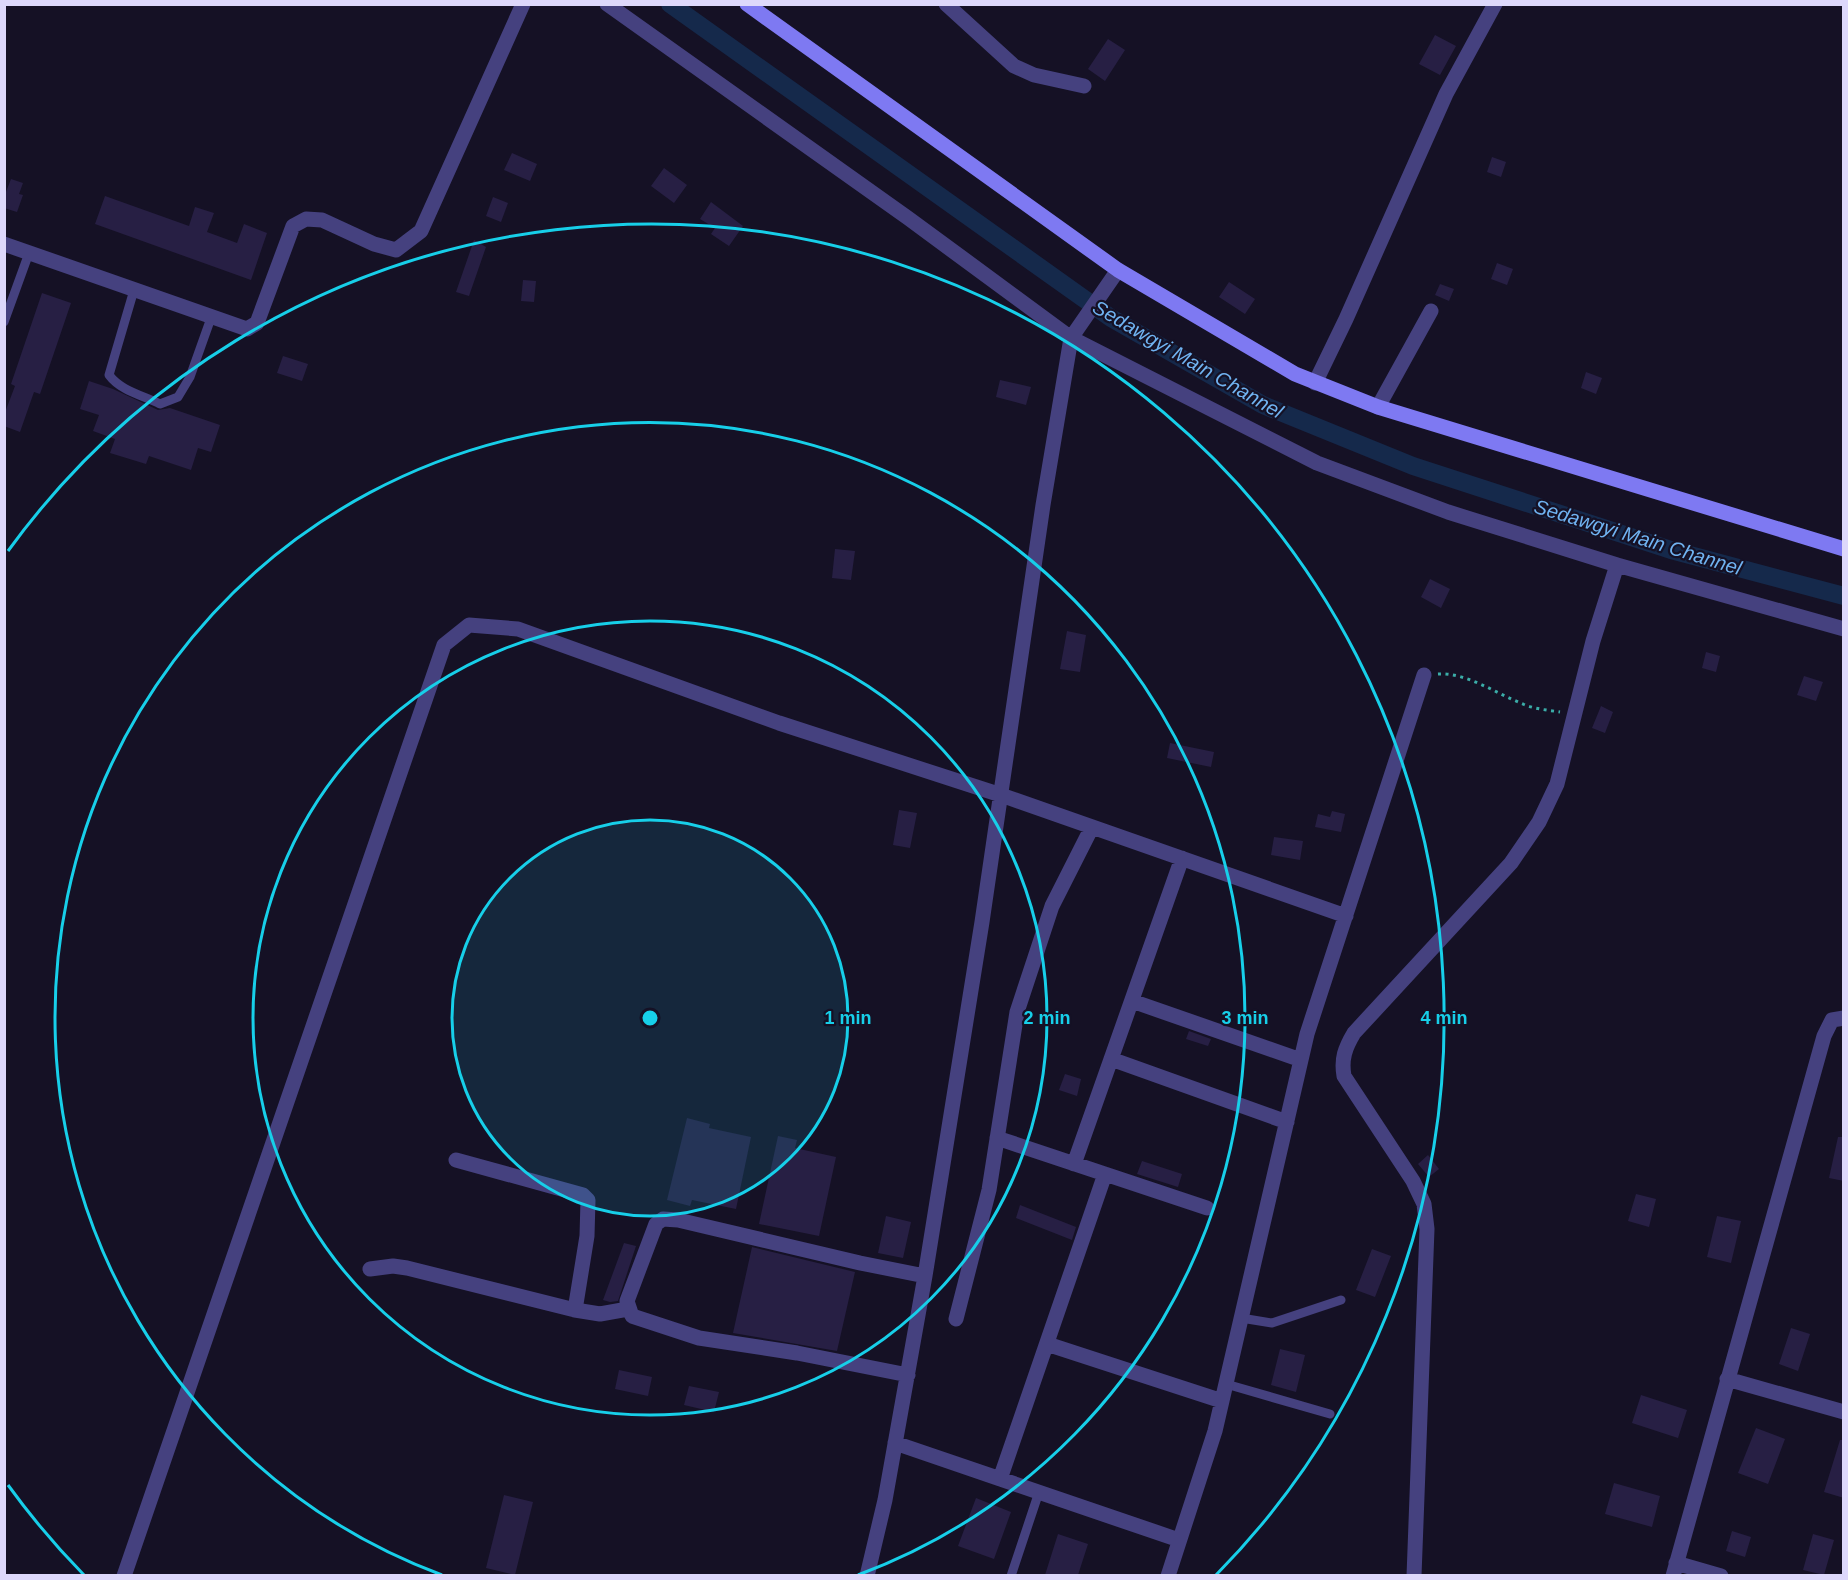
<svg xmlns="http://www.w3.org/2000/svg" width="1848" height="1580" font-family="Arial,sans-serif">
	<rect width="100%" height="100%" fill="#151125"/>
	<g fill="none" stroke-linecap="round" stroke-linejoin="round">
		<path stroke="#15294b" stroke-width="18" d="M 670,4 L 1111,318 L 1263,405 L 1413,466 L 1671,550 L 1844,596"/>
	</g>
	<path fill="#271f44" d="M 1435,35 L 1456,46 L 1440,75 L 1419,64 Z
		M 1108,39 L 1125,50 L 1105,81 L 1088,69 Z
		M 512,153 L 537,164 L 530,181 L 504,170 Z
		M 1492,157 L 1506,162 L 1501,177 L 1487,172 Z
		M 664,168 L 687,185 L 674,203 L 651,186 Z
		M 11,179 L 23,183 L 19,194 L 23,195 L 17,212 L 4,208 L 4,197 Z
		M 105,196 L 189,226 L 195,207 L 214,213 L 207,232 L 237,243 L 244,224 L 267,233 L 251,280 L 95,224 Z
		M 493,197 L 508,203 L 501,222 L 486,216 Z
		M 711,202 L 743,226 L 729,246 L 711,234 L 715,228 L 700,219 Z
		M 474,240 L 486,247 L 469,296 L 456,292 Z
		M 1497,263 L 1513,269 L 1507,285 L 1491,279 Z
		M 523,280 L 536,281 L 534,302 L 521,301 Z
		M 1229,282 L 1255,299 L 1245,314 L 1219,297 Z
		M 1440,284 L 1454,289 L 1449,301 L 1435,295 Z
		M 42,293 L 71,303 L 40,394 L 34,392 L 20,432 L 4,426 L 4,415 L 15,386 L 11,384 Z
		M 283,356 L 308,364 L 302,381 L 277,373 Z
		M 1586,372 L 1602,378 L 1596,394 L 1581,388 Z
		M 1000,380 L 1031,387 L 1026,405 L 996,397 Z
		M 89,381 L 113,389 L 158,410 L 170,408 L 220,425 L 211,452 L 198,448 L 191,470 L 149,456 L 146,464 L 110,453 L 115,439 L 93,431 L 99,415 L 80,409 Z
		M 835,549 L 855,551 L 851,580 L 832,578 Z
		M 1430,579 L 1450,589 L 1441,608 L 1421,597 Z
		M 1067,631 L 1086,635 L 1080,672 L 1060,669 Z
		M 1706,652 L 1720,656 L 1716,672 L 1702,668 Z
		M 1804,676 L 1823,682 L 1816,701 L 1797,695 Z
		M 1601,706 L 1613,712 L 1605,733 L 1592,728 Z
		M 1170,743 L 1214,752 L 1211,767 L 1167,758 Z
		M 899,810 L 917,813 L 910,848 L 893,845 Z
		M 1332,811 L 1345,814 L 1341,832 L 1315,827 L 1318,814 L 1330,817 Z
		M 1274,837 L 1303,841 L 1300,860 L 1271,855 Z
		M 1189,1031 L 1211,1039 L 1208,1046 L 1186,1039 Z
		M 1065,1074 L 1081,1079 L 1077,1096 L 1059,1090 Z
		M 687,1118 L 710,1124 L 709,1128 L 751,1137 L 736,1209 L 692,1200 L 690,1206 L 667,1200 Z
		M 778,1136 L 797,1140 L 795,1148 L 836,1157 L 819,1236 L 759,1224 Z
		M 1838,1137 L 1844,1137 L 1844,1181 L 1829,1178 Z
		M 1428,1155 L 1439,1169 L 1429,1177 L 1418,1164 Z
		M 1142,1161 L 1182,1174 L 1178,1187 L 1137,1174 Z
		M 1636,1194 L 1656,1199 L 1649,1227 L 1628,1221 Z
		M 1020,1205 L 1076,1227 L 1072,1240 L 1016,1218 Z
		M 886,1216 L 911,1222 L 903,1258 L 878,1253 Z
		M 1717,1216 L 1741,1221 L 1731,1263 L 1707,1257 Z
		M 624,1243 L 636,1246 L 618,1301 L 610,1302 L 603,1300 Z
		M 752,1247 L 855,1272 L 837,1351 L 733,1333 Z
		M 1372,1249 L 1391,1256 L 1375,1297 L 1356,1290 Z
		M 1791,1328 L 1810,1334 L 1798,1371 L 1779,1364 Z
		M 1280,1349 L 1305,1355 L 1296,1392 L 1271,1385 Z
		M 619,1370 L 652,1377 L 648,1396 L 615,1389 Z
		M 689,1386 L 719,1392 L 714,1412 L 684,1405 Z
		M 1641,1395 L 1687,1410 L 1678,1438 L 1632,1423 Z
		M 1756,1428 L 1785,1439 L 1768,1484 L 1738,1473 Z
		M 1840,1440 L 1844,1440 L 1844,1498 L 1824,1492 Z
		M 1614,1483 L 1660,1496 L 1652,1527 L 1605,1514 Z
		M 504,1495 L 533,1502 L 515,1575 L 486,1568 Z
		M 976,1498 L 1011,1512 L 994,1559 L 958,1546 Z
		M 1732,1531 L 1751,1537 L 1745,1557 L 1726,1551 Z
		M 1058,1534 L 1088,1544 L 1078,1575 L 1045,1575 Z
		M 1813,1534 L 1834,1540 L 1824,1575 L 1803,1570 Z"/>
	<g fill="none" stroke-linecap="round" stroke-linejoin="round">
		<path stroke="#3bada8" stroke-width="3" stroke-dasharray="3 4.5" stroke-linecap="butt" d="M 1438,674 C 1466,672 1497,694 1523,704 C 1534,709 1547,710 1560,712"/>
		<path stroke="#45417f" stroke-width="9" d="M 134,290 L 109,375 C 121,391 142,395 160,404 L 178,397 L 190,377 L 211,318
			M 4,322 L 29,253
			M 1241,1318 L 1272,1323 L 1341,1300
			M 1226,1384 L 1330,1414
			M 1011,1576 L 1039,1492"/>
		<path stroke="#45417f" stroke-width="15" d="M 607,4 L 908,218 L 1071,338 L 1317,463 L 1448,512 L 1617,565 L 1844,629
			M 946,4 L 1014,66 L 1034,75 L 1084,86
			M 4,244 L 247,329 L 257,323 L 293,226 L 306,219 L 322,220 L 374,244 L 396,250 L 421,231 L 523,4
			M 1315,383 L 1346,319 L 1446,94 L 1495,4
			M 1378,407 L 1431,311
			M 1132,1001 L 1301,1060
			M 1111,1059 L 1287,1122
			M 997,1138 L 1207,1208
			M 456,1160 L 583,1195 L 588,1200 L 587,1236 L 575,1310
			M 1074,1164 L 1182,858
			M 370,1269 L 393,1266 L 407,1268 L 575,1310 L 600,1314 L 628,1309
			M 956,1319 L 989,1190 L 1017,1012 L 1052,906 L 1092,827
			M 1047,1344 L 1222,1401
			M 908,1375 L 797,1353 L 699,1338 L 632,1316 L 627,1301 L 656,1224 L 663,1219 L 678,1220 L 860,1263 L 925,1276
			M 1727,1379 L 1844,1412
			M 895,1443 L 1179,1540
			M 1000,1479 L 1105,1174
			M 1676,1563 L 1721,1576
			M 124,1576 L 444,645 L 469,625 L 518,629 L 779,723 L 1001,795 L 1346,916
			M 867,1576 L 885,1500 L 925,1276 L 982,922 L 1043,505 L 1071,338 L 1118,270
			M 1168,1576 L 1215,1431 L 1307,1034 L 1424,675
			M 1414,1576 L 1427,1229 L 1424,1204 L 1413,1181 L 1344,1076 C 1341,1059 1345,1048 1354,1033 L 1511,863 L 1539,822 L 1557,784 L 1593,641 L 1617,565
			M 1673,1576 L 1824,1036 L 1832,1020 L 1844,1018"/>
		<path stroke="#7e79f2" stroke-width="15" d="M 747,4 L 1118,270 L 1295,374 L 1378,407 L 1844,549"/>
	</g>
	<circle cx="650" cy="1018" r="198" fill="#17cfe9" fill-opacity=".12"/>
	<g fill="none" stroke="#17cfe9" stroke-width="3">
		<circle cx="650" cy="1018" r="198"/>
		<circle cx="650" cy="1018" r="397"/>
		<path d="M442 1575A595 595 0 1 1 858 1575"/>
		<path d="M84 1575A794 794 0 0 1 8 1485M8 551A794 794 0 1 1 1216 1575"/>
	</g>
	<g text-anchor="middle" stroke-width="4.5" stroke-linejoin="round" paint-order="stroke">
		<g font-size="20" font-style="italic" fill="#70b3f1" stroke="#151125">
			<text transform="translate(1188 359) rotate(30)" y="7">Sedawgyi Main Channel</text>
			<text transform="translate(1638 537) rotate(17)" y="7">Sedawgyi Main Channel</text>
		</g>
	</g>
	<circle cx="650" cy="1018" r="9" fill="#17cfe9" stroke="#151125" stroke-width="3"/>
	<g font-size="18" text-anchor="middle" font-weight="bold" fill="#17cfe9" stroke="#151125" stroke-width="4.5" stroke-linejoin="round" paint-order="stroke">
		<text x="848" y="1024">1 min</text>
		<text x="1047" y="1024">2 min</text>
		<text x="1245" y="1024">3 min</text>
		<text x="1444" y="1024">4 min</text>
	</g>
	<rect width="1848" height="1580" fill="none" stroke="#ddd8fb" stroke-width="12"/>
</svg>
